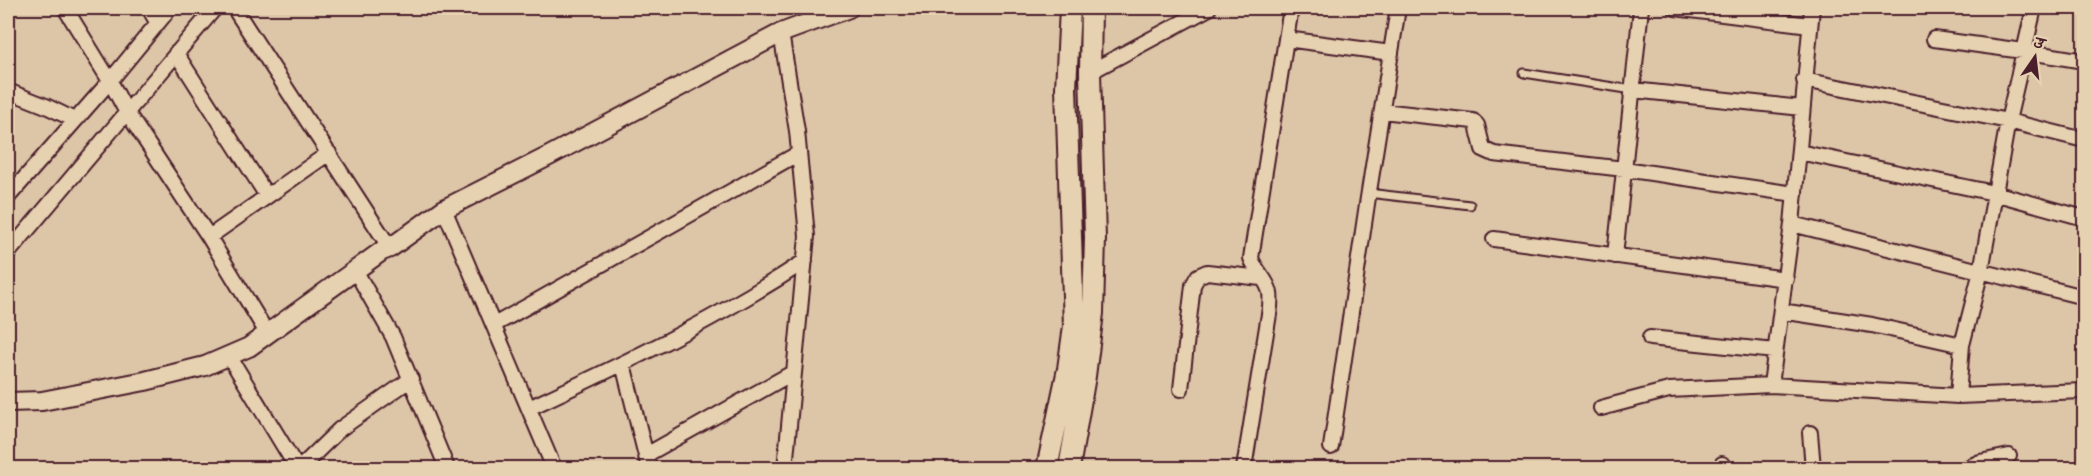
<svg xmlns="http://www.w3.org/2000/svg" width="2092" height="476" font-family="Kalam,'Playpen Sans Deva',sans-serif">
	<rect width="100%" height="100%" fill="#ddc6a8"/>
	<filter id="ink" filterUnits="userSpaceOnUse"><feTurbulence type="fractalNoise" baseFrequency=".0167" numOctaves="2"/><feDisplacementMap in="SourceGraphic" scale="12" xChannelSelector="R" yChannelSelector="G"/><feConvolveMatrix kernelMatrix="1 2 1 2 8 2 1 2 1" color-interpolation-filters="sRGB"/></filter>
	<g filter="url(#ink)">
		<g fill="none" stroke-linecap="round" stroke-linejoin="round">
			<defs>
				<path id="service" d="M 1524,73 L 1633,90
					M 1368,193 L 1470,205"/>
				<path id="minor" d="M 65,8 L 110,81 L 126,111 L 209,237 L 267,333
					M 149,8 L 157,22
					M 234,8 L 390,248
					M 1675,8 L 1810,25
					M 781,33 L 797,131 L 807,236 L 785,468
					M 1286,39 L 1391,53
					M 1934,39 L 2023,51 L 2084,61
					M 176,53 L 267,196
					M 1090,72 L 1209,8
					M 1804,80 L 2008,121 L 2084,140
					M 1633,90 L 1802,108
					M 8,91 L 46,106 L 75,120
					M 1382,111 L 1473,121 L 1477,125 L 1483,149 L 1494,154 L 1624,169 L 1795,194
					M 1799,152 L 1994,193 L 2084,218
					M 8,197 L 110,81 L 170,8
					M 444,209 L 554,468
					M 1792,224 L 2084,297
					M 209,237 L 329,153
					M 1494,239 L 1786,279
					M 8,253 L 215,8
					M 1615,256 L 1641,8
					M 355,270 L 393,337 L 447,468
					M 1781,311 L 1872,325 L 1962,345
					M 494,325 L 799,153
					M 1650,338 L 1775,351
					M 229,356 L 297,468
					M 623,364 L 649,468
					M 1771,385 L 1792,224 L 1812,8
					M 1181,389 L 1193,285 L 1198,276 L 1207,272 L 1261,278
					M 1958,396 L 1962,345 L 1981,271 L 2008,121 L 2034,8
					M 529,408 C 623,364 718,319 805,261
					M 1601,408 L 1669,390 L 1771,385 L 1958,396 L 2084,391
					M 1810,433 L 1813,468
					M 1331,447 L 1367,204 L 1398,8
					M 646,455 L 794,372
					M 1722,464 L 1724,468
					M 300,468 L 340,429 L 411,379
					M 1244,468 L 1270,308 C 1270,304 1271,298 1270,293 C 1268,280 1255,271 1251,258 L 1291,8
					M 1967,468 L 1980,462 L 2009,456"/>
				<path id="tertiary" d="M 8,402 L 42,401 L 145,381 L 205,366 L 249,347 L 382,251 L 390,248 L 444,209 L 549,156 L 781,33 L 849,8"/>
				<path id="secondary" d="M 1047,468 L 1068,369 L 1074,326 L 1066,88 L 1070,8
					M 1069,468 L 1085,376 L 1093,313 L 1095,238 L 1090,72 L 1091,8"/>
			</defs>
			<use href="#service" stroke="#4a1f2b" stroke-width="11"/>
			<use href="#minor" stroke="#4a1f2b" stroke-width="18"/>
			<use href="#tertiary" stroke="#4a1f2b" stroke-width="22"/>
			<use href="#secondary" stroke="#4a1f2b" stroke-width="24"/>
			<use href="#service" stroke="#e6d1b0" stroke-width="7"/>
			<use href="#minor" stroke="#e6d1b0" stroke-width="14"/>
			<use href="#tertiary" stroke="#e6d1b0" stroke-width="18"/>
			<use href="#secondary" stroke="#e6d1b0" stroke-width="20"/>
		</g>
	</g>
	<rect width="2092" height="476" fill="none" stroke="#e6d1b0" stroke-width="30"/>
	<rect x="15" y="15" width="2062" height="446" fill="none" stroke="#4a1f2b" stroke-width="2" filter="url(#ink)"/>
	<g transform="translate(2035 57) rotate(14)" stroke="#e6d1b0" stroke-width="4.5" paint-order="stroke">
	<path d="M0-4.5L10 22L0 15L-10 22Z" fill="#4a1f2b"/>
	<text y="-9" font-size="16" font-weight="bold" text-anchor="middle" fill="#4a1f2b">उ</text>
	</g>
</svg>
